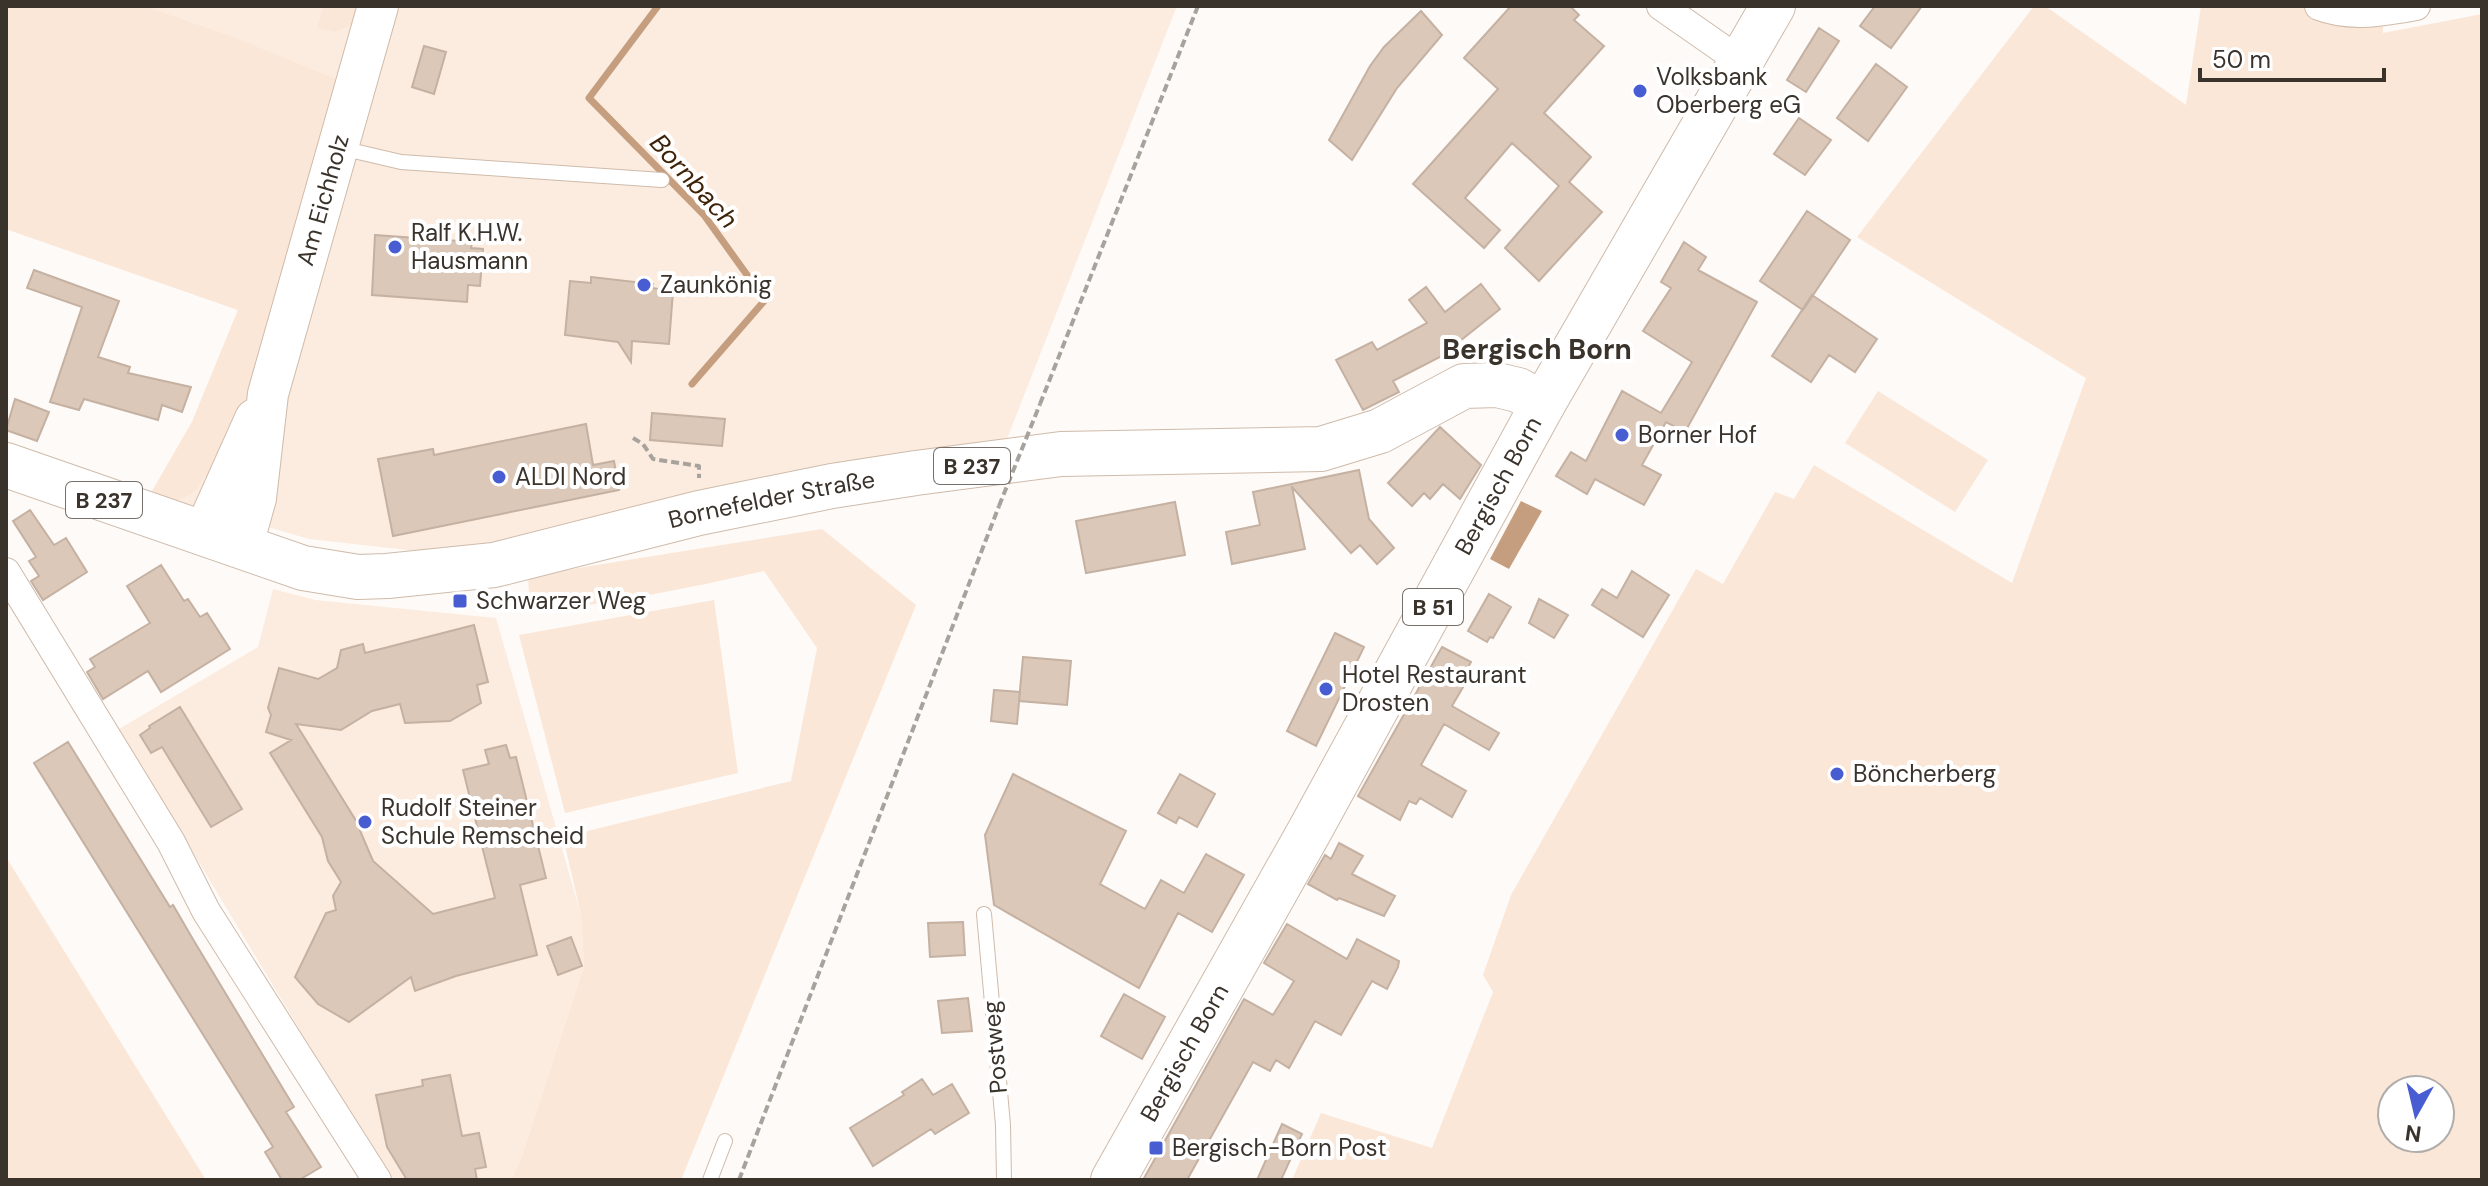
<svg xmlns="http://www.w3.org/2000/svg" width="2488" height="1186" font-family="'DM Sans',sans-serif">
	<rect width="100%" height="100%" fill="#fefaf7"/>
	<path fill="#fcecdf" d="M 6,6 L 1177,6 L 990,482 L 479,558 L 309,539 L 151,493 L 192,422 L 238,310 L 6,229 Z
		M 273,589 L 315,600 L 496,618 L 581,915 L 584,966 L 521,1159 L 511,1180 L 394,1180 L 346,1107 L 119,729 L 258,647 Z"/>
	<path fill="#fbe7d7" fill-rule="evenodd" d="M 6,6 L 144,6 L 236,38 L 343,82 L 252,391 L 214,480 L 204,476 C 199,490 192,494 178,500 L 151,493 L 192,422 L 238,310 L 6,229 Z
		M 318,6 L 364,6 L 360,21 L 335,32 L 317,28 L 323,8 Z
		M 2034,6 L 2045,6 L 2186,105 L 2201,6 L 2383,6 L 2383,33 L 2482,14 L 2482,1180 L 1292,1180 L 1321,1113 L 1432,1148 L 1493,992 L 1483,975 L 1511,895 L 1696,569 L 1723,584 L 1775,492 L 1794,499 L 1814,465 L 2012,583 L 2086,378 L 1857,237 ZM 2392,1090 L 2440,1090 L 2440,1138 L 2392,1138 Z
		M 1878,391 L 1988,460 L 1955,512 L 1845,443 Z
		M 822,529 L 916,605 L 681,1180 L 511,1180 L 521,1159 L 584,966 L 581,915 L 563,837 L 791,781 L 817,648 L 764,571 C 686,589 609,604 530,612 L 528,576 Z
		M 714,600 L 738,773 L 565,813 L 519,635 Z
		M 6,857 L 206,1180 L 6,1180 Z"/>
	<path fill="#c59e7f" d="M 1521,501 L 1542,511 L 1509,569 L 1490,559 Z"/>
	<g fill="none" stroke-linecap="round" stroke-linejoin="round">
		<path stroke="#c59e7f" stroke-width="7" d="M 658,6 L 589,98 L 704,215 L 765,300 L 692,384"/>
	</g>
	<path fill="#dbc8b8" stroke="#c5b1a2" stroke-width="2" d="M 1511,6 L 1570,6 L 1579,15 L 1574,20 L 1604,46 L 1544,113 L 1591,157 L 1569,182 L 1602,212 L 1539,281 L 1505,248 L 1559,186 L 1512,143 L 1465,198 L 1500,230 L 1484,248 L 1413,184 L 1498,89 L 1464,58 Z
		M 1875,6 L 1922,6 L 1891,48 L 1860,26 Z
		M 1421,11 L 1442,35 L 1397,88 L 1352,160 L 1329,140 L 1370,66 L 1384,47 Z
		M 1819,28 L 1839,41 L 1806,92 L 1787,80 Z
		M 424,46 L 446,52 L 434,94 L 412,87 Z
		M 1876,64 L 1907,87 L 1868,141 L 1837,118 Z
		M 1799,118 L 1831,140 L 1805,175 L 1774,154 Z
		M 1807,211 L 1850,240 L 1803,310 L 1760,281 Z
		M 375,235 L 472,242 L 471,248 L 483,249 L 480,286 L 468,285 L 467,302 L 372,295 Z
		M 1684,242 L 1706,257 L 1698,270 L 1757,302 L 1685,432 L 1666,422 L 1642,465 L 1661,475 L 1644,505 L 1595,479 L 1587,494 L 1556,476 L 1571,452 L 1586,461 L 1622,391 L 1661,413 L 1692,362 L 1643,331 L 1671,288 L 1661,282 Z
		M 34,270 L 119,301 L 98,357 L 130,367 L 128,373 L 191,387 L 182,412 L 162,405 L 158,420 L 84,399 L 79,410 L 50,402 L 82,307 L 27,288 Z
		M 591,277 L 653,284 L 652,288 L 673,291 L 669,344 L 632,341 L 631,362 L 618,342 L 565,335 L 570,281 L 591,283 Z
		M 1481,284 L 1500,309 L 1440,357 L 1393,381 L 1399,392 L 1363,410 L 1336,360 L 1372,342 L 1377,350 L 1427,323 L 1409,300 L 1426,287 L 1445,312 Z
		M 1812,295 L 1877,339 L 1855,372 L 1829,355 L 1811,382 L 1772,356 Z
		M 15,399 L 49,412 L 37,441 L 6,430 Z
		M 652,413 L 725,419 L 722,446 L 650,440 Z
		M 586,424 L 593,465 L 614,461 L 619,490 L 393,536 L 378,459 L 433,449 L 434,455 Z
		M 1440,427 L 1481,465 L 1460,499 L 1443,484 L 1430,499 L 1424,493 L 1412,506 L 1388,483 Z
		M 1359,470 L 1369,519 L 1394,548 L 1377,564 L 1360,545 L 1351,553 L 1292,487 L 1305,549 L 1232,564 L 1226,532 L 1260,525 L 1253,492 Z
		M 1175,502 L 1185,555 L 1086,573 L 1076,521 Z
		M 30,510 L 54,545 L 66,538 L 87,572 L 43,600 L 31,581 L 39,576 L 29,561 L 36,557 L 13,521 Z
		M 161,565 L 184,601 L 188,599 L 200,617 L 207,613 L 230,649 L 161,692 L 148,671 L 103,699 L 87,672 L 95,667 L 90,659 L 150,623 L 127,586 Z
		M 1632,571 L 1669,595 L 1643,637 L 1592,605 L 1602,589 L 1617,598 Z
		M 1489,594 L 1511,607 L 1493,638 L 1490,637 L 1487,642 L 1468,631 Z
		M 1539,599 L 1568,615 L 1554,638 L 1529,623 Z
		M 474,625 L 488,682 L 477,685 L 481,703 L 450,721 L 405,723 L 400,704 L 372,711 L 341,730 L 296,724 L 355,819 L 373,861 L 433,914 L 495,898 L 463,770 L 489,764 L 485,750 L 506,745 L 510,758 L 516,757 L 546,878 L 520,885 L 537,955 L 456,976 L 415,991 L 411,977 L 349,1022 L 318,1004 L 295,977 L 326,913 L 336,910 L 333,896 L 341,882 L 328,861 L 322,837 L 270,753 L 291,740 L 266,732 L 271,715 L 268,708 L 279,668 L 318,679 L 337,668 L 341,650 L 363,644 L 365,653 Z
		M 1335,633 L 1364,647 L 1316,746 L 1287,731 Z
		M 1442,647 L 1471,662 L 1465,673 L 1466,682 L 1452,706 L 1499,733 L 1489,750 L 1444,724 L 1421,765 L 1466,791 L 1452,817 L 1420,798 L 1416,804 L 1409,801 L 1400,820 L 1358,796 Z
		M 1023,657 L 1071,661 L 1067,705 L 1019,701 Z
		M 994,690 L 1020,692 L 1017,724 L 991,721 Z
		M 180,707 L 242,809 L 211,827 L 162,747 L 151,753 L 140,735 L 150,728 L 149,726 Z
		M 68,742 L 170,907 L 173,905 L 194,941 L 294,1107 L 286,1112 L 321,1167 L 299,1180 L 282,1180 L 276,1170 L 265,1152 L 273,1147 L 34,763 Z
		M 1013,774 L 1126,831 L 1100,884 L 1145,909 L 1161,880 L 1184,893 L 1206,854 L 1244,875 L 1212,932 L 1178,913 L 1139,988 L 994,905 L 985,835 Z
		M 1180,774 L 1215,794 L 1197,827 L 1179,817 L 1176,823 L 1158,813 Z
		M 1339,843 L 1363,856 L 1352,874 L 1395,896 L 1384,916 L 1339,898 L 1337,900 L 1308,884 L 1325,855 L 1331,859 Z
		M 963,922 L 965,955 L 930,957 L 928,923 Z
		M 1287,924 L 1347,959 L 1357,939 L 1399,961 L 1398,967 L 1387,989 L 1372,981 L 1341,1035 L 1315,1021 L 1289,1068 L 1276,1060 L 1270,1071 L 1253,1062 L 1187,1180 L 1143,1180 L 1244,999 L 1273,1015 L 1294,981 L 1264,963 Z
		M 571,937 L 582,966 L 558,975 L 547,946 Z
		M 1124,994 L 1165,1017 L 1142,1059 L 1101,1036 Z
		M 968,998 L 972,1031 L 942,1033 L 938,1001 Z
		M 450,1075 L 462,1136 L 479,1133 L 486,1167 L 475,1169 L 477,1180 L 407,1180 L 387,1147 L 376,1095 L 423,1086 L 422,1080 Z
		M 922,1079 L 933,1095 L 952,1084 L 969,1113 L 935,1134 L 931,1129 L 873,1166 L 850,1128 L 904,1095 L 902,1092 Z
		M 1282,1124 L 1302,1134 L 1281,1180 L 1257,1180 Z"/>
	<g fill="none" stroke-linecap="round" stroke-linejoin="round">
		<defs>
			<path id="service" d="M 341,148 L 401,162 L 662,180
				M 984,914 L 1003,1125 L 1004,1180
				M 710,1180 L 725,1141"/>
			<path id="minor" d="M 1661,6 L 1740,61
				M 2319,6 C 2350,18 2384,12 2416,6
				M 6,572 L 171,842 L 206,911 L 377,1180"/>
			<g id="secondary">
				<path d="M 203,535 L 255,419"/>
				<path id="s1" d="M 242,548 L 256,498 L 268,394 L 378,6"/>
			</g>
			<g id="primary">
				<path id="s2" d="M 6,465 L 303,568 L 358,577 L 387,576 L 494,565 L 699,513 L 832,486 L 916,473 L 1061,454 L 1321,449 L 1380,431 L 1464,386 L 1497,385 L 1518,390 L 1543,404"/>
				<path id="s3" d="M 1113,1180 L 1309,832 L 1543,404 L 1773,6"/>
			</g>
		</defs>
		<use href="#service" stroke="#cebbab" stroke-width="16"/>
		<use href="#minor" stroke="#cebbab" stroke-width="30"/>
		<use href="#secondary" stroke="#cebbab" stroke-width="42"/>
		<use href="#primary" stroke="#cebbab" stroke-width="46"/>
		<path stroke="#a8a29d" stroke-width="4" stroke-dasharray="8 4" stroke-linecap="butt" d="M 1040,404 L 1198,6
			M 633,438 L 643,444 L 653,459 L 699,466 L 699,478
			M 739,1180 L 999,506"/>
		<use href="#service" stroke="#fff" stroke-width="14"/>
		<use href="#minor" stroke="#fff" stroke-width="28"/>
		<use href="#secondary" stroke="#fff" stroke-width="40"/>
		<use href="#primary" stroke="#fff" stroke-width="44"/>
		<path stroke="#a8a29d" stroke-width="4" stroke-dasharray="8 4" stroke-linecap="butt" d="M 999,506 L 1040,404"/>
	</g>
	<g fill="#495dd2" stroke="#fff" stroke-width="3">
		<circle cx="1640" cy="91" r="8"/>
		<circle cx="395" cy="247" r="8"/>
		<circle cx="644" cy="285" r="8"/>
		<circle cx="1622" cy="435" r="8"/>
		<circle cx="499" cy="477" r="8"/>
		<rect x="452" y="593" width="16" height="16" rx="4"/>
		<circle cx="1326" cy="689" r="8"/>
		<circle cx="1837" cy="774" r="8"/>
		<circle cx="365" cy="822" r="8"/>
		<rect x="1148" y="1140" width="16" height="16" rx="4"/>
	</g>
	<g text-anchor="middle" stroke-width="8" stroke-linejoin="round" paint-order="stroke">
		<g fill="#fff" stroke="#75706b" stroke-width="2">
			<rect x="934" y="448" width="76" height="36" rx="6"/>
			<rect x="66" y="482" width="76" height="36" rx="6"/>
			<rect x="1403" y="589" width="60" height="36" rx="6"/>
		</g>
		<g font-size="22" font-weight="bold" fill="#3a332c">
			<text x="972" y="474">B 237</text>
			<text x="104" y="508">B 237</text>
			<text x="1433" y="615">B 51</text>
		</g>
		<g font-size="24" fill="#3a332c" stroke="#fff" text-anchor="start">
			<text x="1656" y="85">Volksbank<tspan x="1656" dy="28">Oberberg eG</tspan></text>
			<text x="411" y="241">Ralf K.H.W.<tspan x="411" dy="28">Hausmann</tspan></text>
			<text x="660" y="293">Zaunkönig</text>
			<text x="1638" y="443">Borner Hof</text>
			<text x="515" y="485">ALDI Nord</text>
			<text x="476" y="609">Schwarzer Weg</text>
			<text x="1342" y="683">Hotel Restaurant<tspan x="1342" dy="28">Drosten</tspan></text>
			<text x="1853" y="782">Böncherberg</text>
			<text x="381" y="816">Rudolf Steiner<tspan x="381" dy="28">Schule Remscheid</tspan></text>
			<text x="1172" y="1156">Bergisch-Born Post</text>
		</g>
		<g font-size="24" fill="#3a332c" stroke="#fff">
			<text dy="8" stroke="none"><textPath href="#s1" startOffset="358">Am Eichholz</textPath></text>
			<text dy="8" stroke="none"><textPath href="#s3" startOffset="794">Bergisch Born</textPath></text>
			<text dy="8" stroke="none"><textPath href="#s2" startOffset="792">Bornefelder Straße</textPath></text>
			<text transform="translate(995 1047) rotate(-95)" y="8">Postweg</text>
			<text dy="8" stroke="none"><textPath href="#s3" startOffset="146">Bergisch Born</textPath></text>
		</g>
		<g font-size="26" font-style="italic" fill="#3d2208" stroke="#fff">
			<text transform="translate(694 181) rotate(48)" y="9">Bornbach</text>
		</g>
		<g font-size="28" font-weight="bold" fill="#3a332c" stroke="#fff">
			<text x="1537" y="359">Bergisch Born</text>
		</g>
	</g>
	<rect width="2488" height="1186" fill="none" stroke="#3a332c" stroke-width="16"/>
	<g transform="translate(2416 1114) rotate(188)"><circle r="38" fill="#ffffff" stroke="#b0adab" stroke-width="2"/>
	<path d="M0-6L14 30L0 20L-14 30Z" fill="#495dd2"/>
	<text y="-12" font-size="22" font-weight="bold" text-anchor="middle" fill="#3a332c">N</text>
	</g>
	<path d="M2200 68v12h184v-12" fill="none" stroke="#3a332c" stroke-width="4"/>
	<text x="2212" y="68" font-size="24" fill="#3a332c" stroke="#ffffff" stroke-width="6" paint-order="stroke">50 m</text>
</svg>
